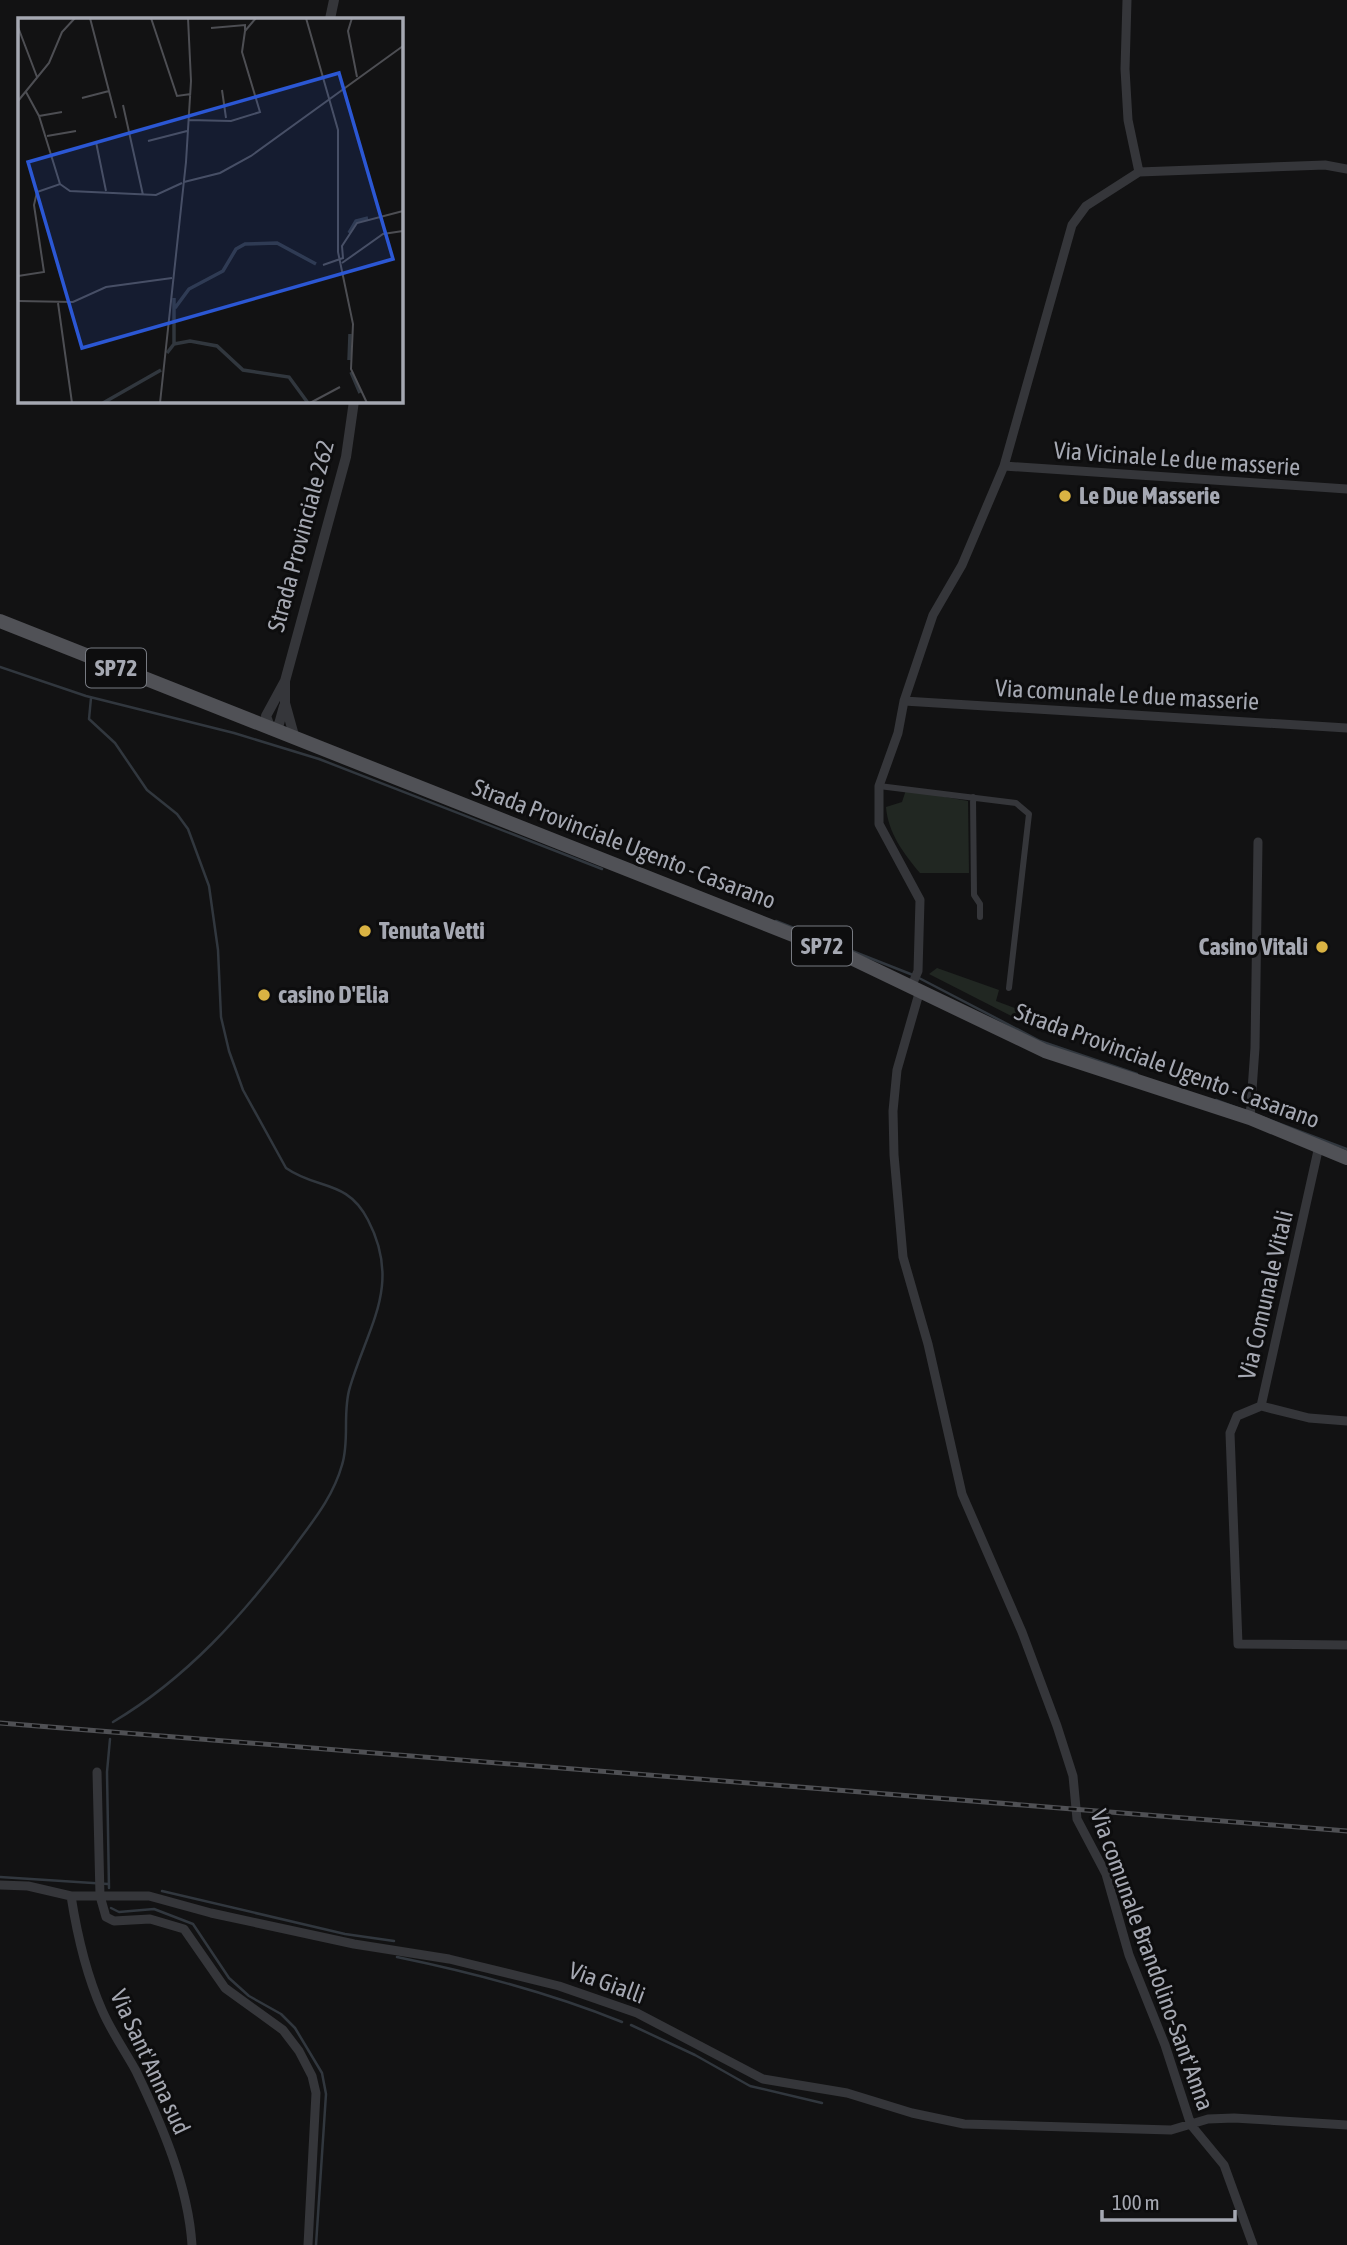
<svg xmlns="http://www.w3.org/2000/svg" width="1347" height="2245" font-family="'Asap Condensed',sans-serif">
	<rect width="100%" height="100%" fill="#121213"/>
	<path fill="#212722" d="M 906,790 L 968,801 L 969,873 L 920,873 C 904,854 888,833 886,807 L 902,802 Z
		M 937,968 L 999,990 L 996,1001 L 1028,1013 L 1027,1024 L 929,974 Z"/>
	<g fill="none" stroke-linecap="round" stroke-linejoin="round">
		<path stroke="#31373e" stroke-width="2.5" d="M 0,667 L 86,696 L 234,733 L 319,759 L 602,869
			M 91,698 L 89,719 L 115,743 L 147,790 L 177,814 L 188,829 L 209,886 L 218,950 L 221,1017 L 229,1051 L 243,1090 L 286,1168 C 317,1190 347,1179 368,1220 C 402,1285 368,1326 350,1387 C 342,1412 350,1440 342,1465 C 333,1497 313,1521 294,1547 C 243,1615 187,1678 113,1722
			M 776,921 L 913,975
			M 919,978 L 1040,1041 L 1137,1074
			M 1216,1100 L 1347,1149
			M 0,1877 L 108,1884
			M 109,1888 L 107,1772 L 110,1739
			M 162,1891 L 345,1934 L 394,1941
			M 111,1908 L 119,1912 L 154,1909 L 193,1924 L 229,1978 L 249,1996 L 281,2014 L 295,2028 L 322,2073 L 326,2094 L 316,2245
			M 397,1957 C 475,1973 548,1992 622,2022
			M 631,2025 L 695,2055 L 750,2086 L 822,2103"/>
		<path stroke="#35363a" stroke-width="6" d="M 879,786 L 1016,803 L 1029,814 L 1009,988
			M 973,797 L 974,895 L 980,904 L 980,917"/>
		<path stroke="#35363a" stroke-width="9" d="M 1139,172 L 1325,165 L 1347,169
			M 1004,466 L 1347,489
			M 904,701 L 1347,728
			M 912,985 L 918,971 L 920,900 L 879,824 L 879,786 L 898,733 L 904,701 L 933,615 L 962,565 L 1004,466 L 1072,225 L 1086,206 L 1139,172 L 1128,120 L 1125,69 L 1127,0
			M 920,990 L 897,1070 L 893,1111 L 894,1155 L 903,1257 L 928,1344 L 962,1494 L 1022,1632 L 1057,1726 L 1073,1776 L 1077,1819 L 1106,1874 L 1129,1955 L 1165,2045 L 1191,2125 L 1224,2165 L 1253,2245
			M 1250,1118 L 1255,1048 L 1258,842
			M 1319,1146 L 1261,1406 L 1237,1416 L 1230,1433 L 1238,1644 L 1347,1645
			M 1261,1406 L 1309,1418 L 1347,1421
			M 97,1772 L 100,1896 L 106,1917 L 114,1921 L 150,1919 L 184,1929 L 225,1988 L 283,2030 L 299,2051 L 312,2076 L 316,2093 L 308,2245
			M 0,1885 L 28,1886 L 71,1896 L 149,1896 L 211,1913 L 354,1944 L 449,1959 L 559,1986 L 637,2013 L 763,2079 L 847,2093 L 912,2113 L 964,2124 L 1171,2130 L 1208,2119 L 1234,2118 L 1347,2125
			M 71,1896 C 77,1934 86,1974 102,2010 C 111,2031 125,2051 136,2071 C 162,2125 188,2185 192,2245"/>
		<path stroke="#35363a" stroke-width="10" d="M 330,19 L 334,0
			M 284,706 L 279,724 L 271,730 L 266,716 L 285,681
			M 295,739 L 285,703 L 285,681 L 346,457 L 354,401"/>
		<path stroke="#505156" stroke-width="14" d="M 0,621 L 851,958 L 1045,1051 L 1250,1118 L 1347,1158"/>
		<defs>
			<path id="rail" d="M 0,1723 L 1347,1831"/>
		</defs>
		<use href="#rail" stroke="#4f5054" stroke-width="5"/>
		<use href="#rail" stroke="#0d0d0e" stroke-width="2.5" stroke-dasharray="8" stroke-linecap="butt"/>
	</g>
	<g fill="#dab343" stroke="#0d0d0e" stroke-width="2.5">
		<circle cx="1065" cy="496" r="7"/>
		<circle cx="365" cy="931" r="7"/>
		<circle cx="1322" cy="947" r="7"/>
		<circle cx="264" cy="995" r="7"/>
	</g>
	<g text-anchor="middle" stroke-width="6" stroke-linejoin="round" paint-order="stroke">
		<g fill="#0d0d0e" stroke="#777a81" stroke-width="2">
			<rect x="86" y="648.5" width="60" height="39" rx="5"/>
			<rect x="792" y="926.5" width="60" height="39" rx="5"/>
		</g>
		<g font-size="23" font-weight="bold" fill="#a5a8b2">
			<text x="116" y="676">SP72</text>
			<text x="822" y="954">SP72</text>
		</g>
		<g font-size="24" fill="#a5a8b2" stroke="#0d0d0e">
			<text transform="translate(1177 459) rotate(4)" y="8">Via Vicinale Le due masserie</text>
			<text transform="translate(301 536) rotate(-75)" y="8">Strada Provinciale 262</text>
			<text transform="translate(1127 695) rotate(3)" y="8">Via comunale Le due masserie</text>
			<text transform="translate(624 844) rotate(21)" y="8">Strada Provinciale Ugento - Casarano</text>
			<text transform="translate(1167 1066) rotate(20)" y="8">Strada Provinciale Ugento - Casarano</text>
			<text transform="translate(1266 1295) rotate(-77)" y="8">Via Comunale Vitali</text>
			<text transform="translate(1152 1960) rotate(70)" y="8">Via comunale Brandolino-Sant'Anna</text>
			<text transform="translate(607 1983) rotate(20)" y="8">Via Gialli</text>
			<text transform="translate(150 2062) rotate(65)" y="8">Via Sant'Anna sud</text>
		</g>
		<g font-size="24" font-weight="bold" fill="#a5a8b2" stroke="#0d0d0e" text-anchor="start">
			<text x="1079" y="504">Le Due Masserie</text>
			<text x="379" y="939">Tenuta Vetti</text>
			<text x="1308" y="955" text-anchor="end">Casino Vitali</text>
			<text x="278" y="1003">casino D'Elia</text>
		</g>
	</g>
	<g transform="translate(18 18)">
		<rect width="385" height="385" fill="#121213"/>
		<path fill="none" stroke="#31373e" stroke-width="3.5" d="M 331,215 L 338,203 L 350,200M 157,290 L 171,271 L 205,253 L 218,231 L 227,226 L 259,225 L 298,246M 156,326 L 172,323 L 199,328 L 225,352 L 271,359 L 290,385M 149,335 L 156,326 L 156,280M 331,342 L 332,316M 333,354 L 342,375M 85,385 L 143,352"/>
		<path fill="none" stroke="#4d4e53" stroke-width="2" d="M 72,0 L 98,100M 133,0 L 159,78 L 173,76M 288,0 L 320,112 L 320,234 L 335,306 L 333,351 L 349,385M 334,0 L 330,13 L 339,59M 0,9 L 19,59M 193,10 L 227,7 L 227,12M 204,72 L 208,100M 8,74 L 21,98 L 42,166M 64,80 L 91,73M 0,83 L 31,45 L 44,14 L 57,0M 105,87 L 125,177M 21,98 L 44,94M 170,102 L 213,103 L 242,94 L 224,34 L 227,13 L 238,0M 29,118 L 58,113M 130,123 L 169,113M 78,124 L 88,173M 166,164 L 202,155 L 233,138 L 385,28M 324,245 L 365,216 L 385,213M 305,247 L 325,240 L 324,228 L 339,205 L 385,193M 0,258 L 26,254 L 16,187 L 19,174 L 42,166 L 52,173 L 138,177 L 164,165M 0,283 L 55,284 L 88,269 L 154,260M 40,285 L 54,385M 142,385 L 168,144 L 173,63 L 170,0M 292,385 L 322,369"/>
		<path fill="#2b57d4" fill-opacity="0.15" stroke="#2b57d4" stroke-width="3.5" d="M 321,55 L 375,241 L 64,330 L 10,144 Z"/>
		<rect width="385" height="385" fill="none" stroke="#a5a8b2" stroke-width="3.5"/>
	</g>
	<path d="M1102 2210v10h133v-10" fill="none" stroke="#a5a8b2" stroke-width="3.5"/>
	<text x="1112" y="2210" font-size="21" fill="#a5a8b2" stroke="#0d0d0e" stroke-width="5" paint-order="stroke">100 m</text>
</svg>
